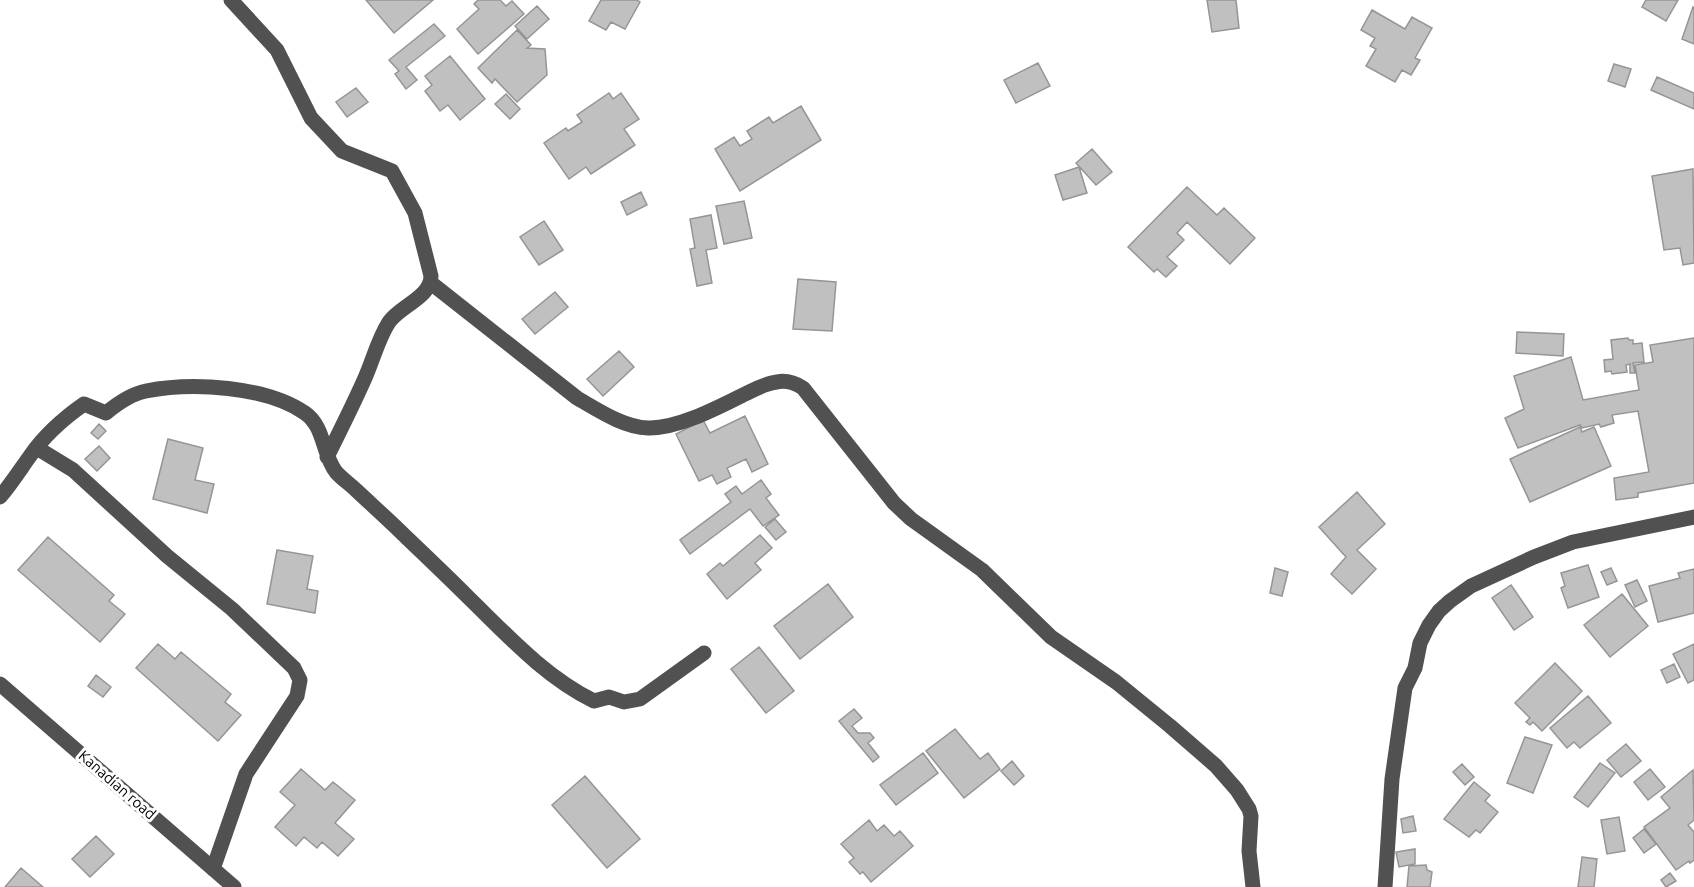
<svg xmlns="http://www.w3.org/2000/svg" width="1694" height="887" font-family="Ubuntu,sans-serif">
	<rect width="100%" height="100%" fill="#fff"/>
	<path fill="#c0c0c0" stroke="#959595" stroke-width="1.5" d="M 366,0 L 433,0 L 394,33 Z
		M 478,0 L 500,0 L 506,6 L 512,1 L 524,14 L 478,54 L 457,29 L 479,9 L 474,4 Z
		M 601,0 L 637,0 L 640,2 L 625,29 L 611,22 L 606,30 L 589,21 Z
		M 1207,0 L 1236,0 L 1239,28 L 1212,32 Z
		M 1646,0 L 1678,0 L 1666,21 L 1642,7 Z
		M 537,6 L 549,19 L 527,39 L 515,26 Z
		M 1693,7 L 1694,8 L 1694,44 L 1682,39 Z
		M 1372,10 L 1405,29 L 1412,17 L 1432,28 L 1415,58 L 1420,60 L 1411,75 L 1402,70 L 1395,82 L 1366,66 L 1376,49 L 1370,46 L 1375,38 L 1361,30 Z
		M 434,24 L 445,36 L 406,67 L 417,80 L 406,89 L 395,74 L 399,71 L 389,60 Z
		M 517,30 L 531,45 L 527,48 L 545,49 L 547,75 L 517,102 L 495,79 L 492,83 L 478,68 Z
		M 450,56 L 485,99 L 460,120 L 448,105 L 440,111 L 425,91 L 432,85 L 425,76 Z
		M 1038,63 L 1050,86 L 1016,103 L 1004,80 Z
		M 1614,64 L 1631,69 L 1625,87 L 1608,81 Z
		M 1657,77 L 1694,93 L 1694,109 L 1651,90 Z
		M 356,88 L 368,102 L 347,117 L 336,102 Z
		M 609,93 L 613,99 L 621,93 L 639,119 L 624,129 L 635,145 L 591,174 L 586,167 L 569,179 L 544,143 L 566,128 L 568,131 L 582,122 L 577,115 Z
		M 506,94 L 520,109 L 510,119 L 495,104 Z
		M 801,106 L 821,140 L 740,191 L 715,149 L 734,137 L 740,146 L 752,139 L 747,131 L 769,117 L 773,123 Z
		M 1092,149 L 1112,172 L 1096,185 L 1076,163 Z
		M 1079,167 L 1087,193 L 1063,200 L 1055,175 Z
		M 1693,169 L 1694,263 L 1683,265 L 1680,248 L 1664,250 L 1652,176 Z
		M 1187,187 L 1217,215 L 1224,208 L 1255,238 L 1230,264 L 1187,222 L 1177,233 L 1184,240 L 1167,257 L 1177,266 L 1166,277 L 1157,269 L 1154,272 L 1128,247 Z
		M 641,192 L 647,205 L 627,215 L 621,202 Z
		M 744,201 L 752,238 L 724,244 L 716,206 Z
		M 711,215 L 717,248 L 706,250 L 712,283 L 697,286 L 690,249 L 695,248 L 690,219 Z
		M 544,221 L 563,250 L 539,265 L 520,237 Z
		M 798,279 L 836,282 L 832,331 L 793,329 Z
		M 555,292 L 568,307 L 535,334 L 522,319 Z
		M 1517,332 L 1564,334 L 1563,356 L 1516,353 Z
		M 1628,338 L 1629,340 L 1633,340 L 1633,344 L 1642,343 L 1644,362 L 1633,363 L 1635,373 L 1630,373 L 1630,364 L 1626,365 L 1627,372 L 1612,374 L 1611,371 L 1605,372 L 1604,360 L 1613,359 L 1611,340 Z
		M 1694,338 L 1694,483 L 1638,493 L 1638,497 L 1616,500 L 1614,478 L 1649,472 L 1638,411 L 1612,415 L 1614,423 L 1601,427 L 1599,424 L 1582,428 L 1580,425 L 1518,448 L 1505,418 L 1524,409 L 1514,376 L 1571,357 L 1583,400 L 1639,390 L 1635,365 L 1653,362 L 1650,345 Z
		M 619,351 L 634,367 L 603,396 L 587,379 Z
		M 745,416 L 768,464 L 752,472 L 746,459 L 727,468 L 731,477 L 717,484 L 712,475 L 699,481 L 676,434 L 703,420 L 710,433 Z
		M 99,424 L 106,431 L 98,439 L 91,433 Z
		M 1580,427 L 1582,432 L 1594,427 L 1611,466 L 1530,502 L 1510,459 Z
		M 168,439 L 203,448 L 195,480 L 214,484 L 207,513 L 153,499 Z
		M 99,446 L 110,458 L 97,471 L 85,459 Z
		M 761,480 L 771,494 L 766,498 L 779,515 L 763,526 L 750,509 L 690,554 L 680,540 L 731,502 L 725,494 L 736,486 L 742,494 Z
		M 1357,492 L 1385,524 L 1357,550 L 1376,569 L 1352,594 L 1331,574 L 1346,557 L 1319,527 Z
		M 775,519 L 786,532 L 776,540 L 765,527 Z
		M 760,535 L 772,548 L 755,563 L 761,570 L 727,599 L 707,574 L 720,563 L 723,566 Z
		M 48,537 L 114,595 L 109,601 L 125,614 L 100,642 L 18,570 Z
		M 277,550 L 313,556 L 307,589 L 318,591 L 315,613 L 267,604 Z
		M 1588,565 L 1599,597 L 1568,608 L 1561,588 L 1565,586 L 1561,573 Z
		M 1275,568 L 1288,572 L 1282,596 L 1270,593 Z
		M 1611,568 L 1617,581 L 1607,585 L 1601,572 Z
		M 1694,569 L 1694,613 L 1658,622 L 1649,586 L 1680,578 L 1678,573 Z
		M 1637,580 L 1647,601 L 1635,607 L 1625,585 Z
		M 828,584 L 853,617 L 800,659 L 774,626 Z
		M 1511,585 L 1533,617 L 1514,630 L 1492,598 Z
		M 1622,594 L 1648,626 L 1610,657 L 1584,625 Z
		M 158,644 L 175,659 L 181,652 L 231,694 L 225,702 L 241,715 L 218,741 L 136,668 Z
		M 1694,644 L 1694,680 L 1688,683 L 1673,654 Z
		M 759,647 L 794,691 L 766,713 L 731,669 Z
		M 1555,663 L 1582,691 L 1542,731 L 1533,722 L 1530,725 L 1526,722 L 1530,718 L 1515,703 Z
		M 1674,664 L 1680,677 L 1667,683 L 1661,670 Z
		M 96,675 L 111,687 L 103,697 L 88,686 Z
		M 1588,696 L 1611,723 L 1580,748 L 1574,742 L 1567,748 L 1550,728 Z
		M 854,709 L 862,718 L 852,726 L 858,733 L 870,733 L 874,738 L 868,743 L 879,757 L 873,762 L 839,721 Z
		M 955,729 L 980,759 L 988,753 L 1000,769 L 964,798 L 926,751 Z
		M 1525,737 L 1552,745 L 1533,793 L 1507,783 Z
		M 1626,744 L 1641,761 L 1621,777 L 1607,760 Z
		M 923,753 L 938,773 L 896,805 L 880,785 Z
		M 1012,761 L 1024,776 L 1014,785 L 1001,771 Z
		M 1600,763 L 1615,773 L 1588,807 L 1574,797 Z
		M 1462,764 L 1474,777 L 1465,785 L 1453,772 Z
		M 301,769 L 325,790 L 333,782 L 355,800 L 335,823 L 354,839 L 338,856 L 322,842 L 317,848 L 304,837 L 296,846 L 275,827 L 295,805 L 280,792 Z
		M 1650,769 L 1665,787 L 1648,800 L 1634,782 Z
		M 1693,770 L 1694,820 L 1688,825 L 1694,832 L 1694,860 L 1690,863 L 1689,861 L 1676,870 L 1644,827 L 1670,808 L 1661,797 Z
		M 585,776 L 640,839 L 607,868 L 552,805 Z
		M 1474,782 L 1490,795 L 1485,801 L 1498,812 L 1480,833 L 1476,830 L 1469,837 L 1444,819 Z
		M 1413,816 L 1416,831 L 1403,833 L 1401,819 Z
		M 1619,817 L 1625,851 L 1607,854 L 1601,820 Z
		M 869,820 L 877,831 L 884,825 L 894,836 L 900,831 L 913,846 L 871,882 L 863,872 L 860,874 L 849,862 L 854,858 L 841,844 Z
		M 1644,829 L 1656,844 L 1644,853 L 1633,838 Z
		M 96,836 L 114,854 L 90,877 L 72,859 Z
		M 1415,849 L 1415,864 L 1399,867 L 1396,852 Z
		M 1582,857 L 1597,859 L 1594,887 L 1578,887 Z
		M 1426,865 L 1427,870 L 1432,872 L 1430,887 L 1407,887 L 1409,866 Z
		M 21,868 L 43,887 L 5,887 Z
		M 1670,873 L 1676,881 L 1666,887 L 1661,880 Z"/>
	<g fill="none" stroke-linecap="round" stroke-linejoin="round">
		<path stroke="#515151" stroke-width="15" d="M 231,0 L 277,50 L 311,118 L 342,151 L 392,171 L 415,213 L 431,276 C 431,297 400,306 389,322 C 378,339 373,360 365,378 C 353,405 340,431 327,457
			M 431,283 L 577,398 C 598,410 623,427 648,428 C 677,429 717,408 743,395 C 754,390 765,383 777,382 C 786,380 795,383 803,388 L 894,503 L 911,519 L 982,570 L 1051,637 L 1116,682 L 1170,726 L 1216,766 L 1237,790 L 1249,809 L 1251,816 L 1249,851 L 1253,887
			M 37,448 L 73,470 L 167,556 L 232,609 L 294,668 L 300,680 L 297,696 L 246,774 L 213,869
			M 0,497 C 11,484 20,470 30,456 C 44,436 64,418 84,404 L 106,413 C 118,403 131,394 146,391 C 192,382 266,386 305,413 C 325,427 322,454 336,472 C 342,479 350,484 356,490 C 373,506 390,521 406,537 C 427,557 448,577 468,597 C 507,635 545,677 594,701 L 609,697 L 624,702 L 640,699 L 704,653
			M 0,684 L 234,887
			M 1385,887 L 1392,779 L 1405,688 L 1415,668 L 1420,643 L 1429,625 L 1439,611 L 1450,601 L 1471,586 L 1534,557 L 1573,542 L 1694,517"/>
	</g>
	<g text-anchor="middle" stroke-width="6" stroke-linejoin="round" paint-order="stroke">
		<g font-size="15" fill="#000" stroke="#fff">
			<text transform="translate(117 785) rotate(41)" y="5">Kanadian road</text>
		</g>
	</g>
</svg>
